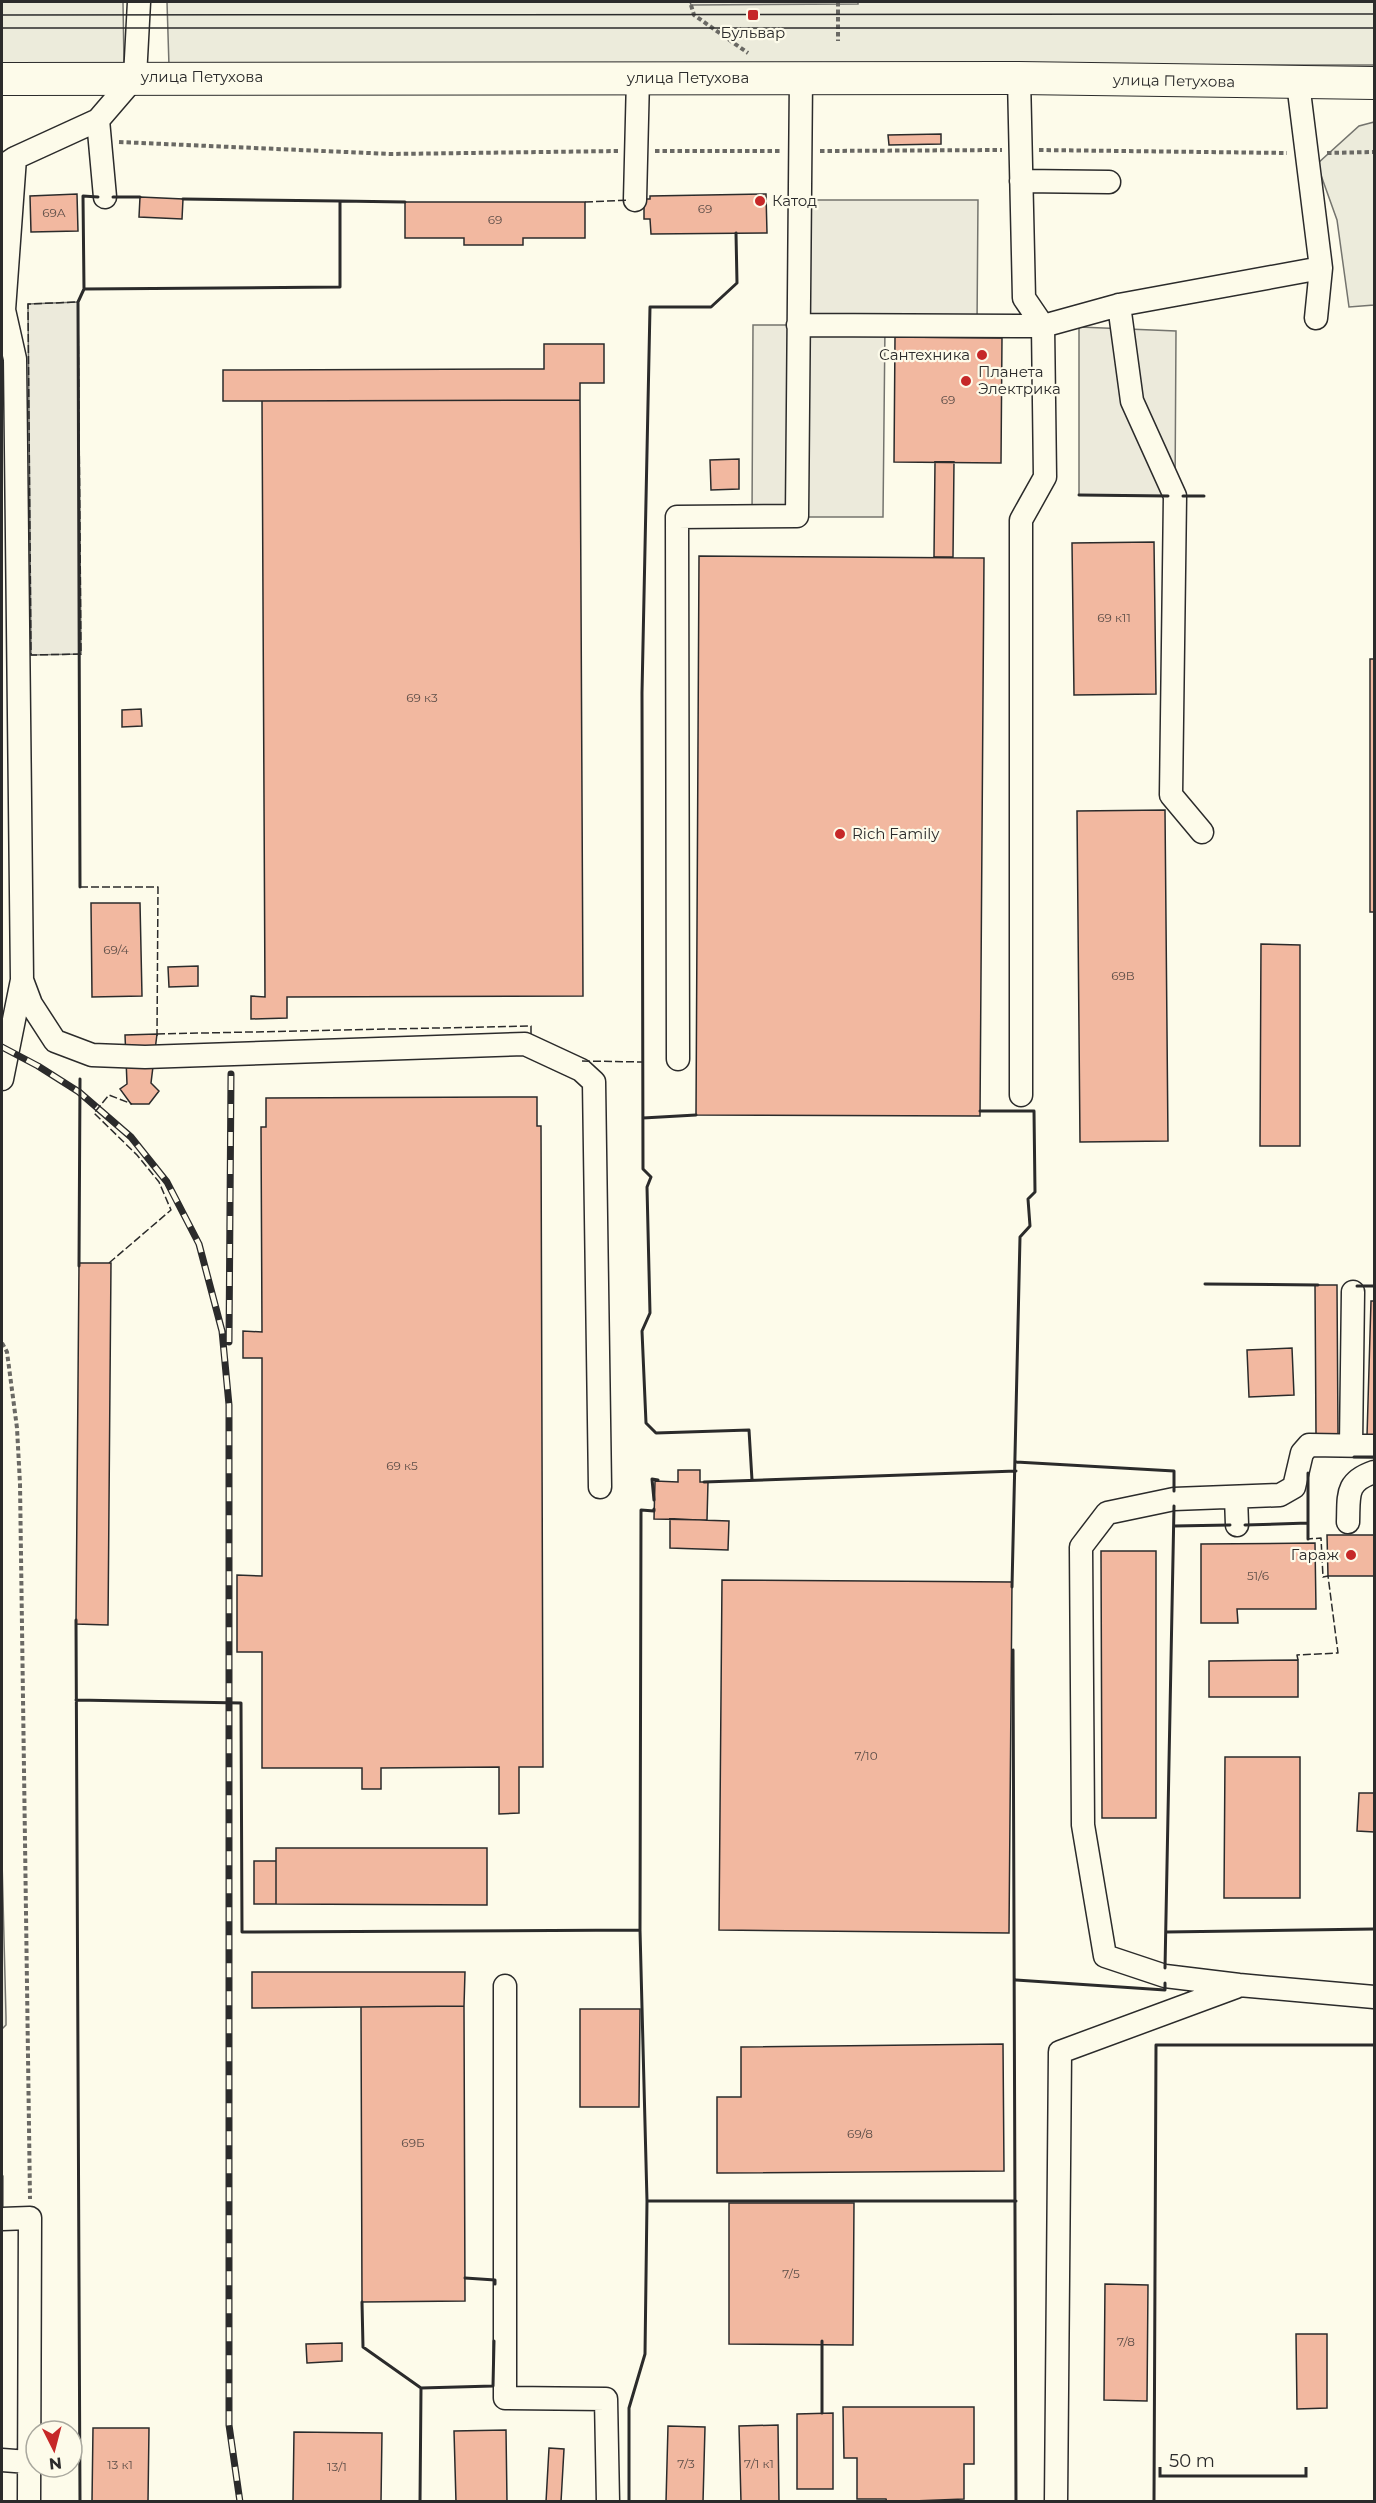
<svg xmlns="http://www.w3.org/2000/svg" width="1376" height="2503" font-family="Montserrat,sans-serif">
	<rect width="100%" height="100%" fill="#fdfbea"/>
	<path fill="#ecebdb" stroke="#74746e" stroke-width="1.5" d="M 2,2 L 123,2 L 124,65 L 2,65 Z
		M 167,2 L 1374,2 L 1374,65 L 169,66 Z
		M 1374,122 L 1374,305 L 1349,307 L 1337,220 L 1317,164 L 1359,126 Z
		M 2,1860 L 6,2017 L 6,2025 L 2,2029 Z"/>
	<path fill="#eceadb" stroke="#74746e" stroke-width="1.5" d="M 690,2 L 858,2 L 858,4 L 691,5 Z
		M 799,200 L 978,200 L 977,326 L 885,326 L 883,517 L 752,517 L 753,325 L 798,325 Z
		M 78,302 L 81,654 L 31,655 L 28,304 Z
		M 1079,327 L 1176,331 L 1175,496 L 1079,495 Z"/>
	<path fill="#f2b8a0" stroke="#2b2b2b" stroke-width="1.5" d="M 941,134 L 941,144 L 889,145 L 888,135 Z
		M 77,194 L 78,231 L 31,232 L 30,196 Z
		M 766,194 L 767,233 L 651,234 L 650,219 L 644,219 L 644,199 L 650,199 L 650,196 Z
		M 140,197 L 183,199 L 182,219 L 139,217 Z
		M 405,202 L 585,202 L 585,238 L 523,238 L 523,245 L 464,245 L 464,238 L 405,238 Z
		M 895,337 L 1002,338 L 1001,463 L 894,462 Z
		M 544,344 L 604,344 L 604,383 L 580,383 L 580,400 L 223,401 L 223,370 L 544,369 Z
		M 580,400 L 583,996 L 287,997 L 287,1018 L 251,1019 L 251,996 L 265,997 L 262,401 Z
		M 739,459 L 739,489 L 711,490 L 710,460 Z
		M 935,462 L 954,462 L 953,557 L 934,557 Z
		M 1154,542 L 1156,694 L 1074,695 L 1072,543 Z
		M 699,556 L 984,558 L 980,1116 L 696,1115 Z
		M 1370,659 L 1374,659 L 1374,912 L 1370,912 Z
		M 141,709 L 142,726 L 122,727 L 122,710 Z
		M 1165,810 L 1168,1141 L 1080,1142 L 1077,811 Z
		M 91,903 L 140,903 L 142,996 L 92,997 Z
		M 1261,944 L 1300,945 L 1300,1146 L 1260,1146 Z
		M 198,966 L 198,986 L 169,987 L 168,967 Z
		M 157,1034 L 151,1083 L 159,1091 L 149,1104 L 131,1104 L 120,1089 L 127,1084 L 125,1035 Z
		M 537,1097 L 537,1126 L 541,1126 L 543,1767 L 519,1767 L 519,1813 L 499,1814 L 499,1767 L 381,1768 L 381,1789 L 362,1789 L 362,1768 L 262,1768 L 262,1652 L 237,1652 L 237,1575 L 262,1576 L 262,1358 L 243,1358 L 243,1331 L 262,1332 L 261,1127 L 266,1127 L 266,1098 Z
		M 79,1263 L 111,1263 L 108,1625 L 76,1624 Z
		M 1315,1285 L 1337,1285 L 1338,1434 L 1316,1434 Z
		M 1371,1301 L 1374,1301 L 1374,1436 L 1367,1436 Z
		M 1292,1348 L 1294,1395 L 1249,1397 L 1247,1350 Z
		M 678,1470 L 700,1470 L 700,1482 L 708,1482 L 707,1520 L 654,1519 L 655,1481 L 678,1482 Z
		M 670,1519 L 729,1521 L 728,1550 L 670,1548 Z
		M 1327,1535 L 1374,1535 L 1374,1576 L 1328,1576 Z
		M 1315,1543 L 1316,1609 L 1237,1609 L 1238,1623 L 1201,1623 L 1201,1544 Z
		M 1101,1551 L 1156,1551 L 1156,1818 L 1102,1818 Z
		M 722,1580 L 1012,1582 L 1009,1933 L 719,1930 Z
		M 1298,1660 L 1298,1697 L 1209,1697 L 1209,1661 Z
		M 1225,1757 L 1300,1757 L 1300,1898 L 1224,1898 Z
		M 1359,1793 L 1374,1793 L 1374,1832 L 1357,1831 Z
		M 276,1848 L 487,1848 L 487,1905 L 276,1904 Z
		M 254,1861 L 276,1861 L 276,1904 L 254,1904 Z
		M 252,1972 L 465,1972 L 464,2006 L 252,2008 Z
		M 464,2006 L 465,2301 L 362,2302 L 361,2007 Z
		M 580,2009 L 640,2009 L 639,2107 L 580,2107 Z
		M 1003,2044 L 1004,2171 L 717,2173 L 717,2097 L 741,2097 L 741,2047 Z
		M 729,2203 L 854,2203 L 853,2345 L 729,2344 Z
		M 1105,2284 L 1148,2285 L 1147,2401 L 1104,2400 Z
		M 1296,2334 L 1327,2334 L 1327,2408 L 1297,2409 Z
		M 342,2343 L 342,2361 L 307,2363 L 306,2344 Z
		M 843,2407 L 974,2407 L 974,2464 L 964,2464 L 964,2499 L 887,2502 L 886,2499 L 857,2499 L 857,2458 L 844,2458 Z
		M 833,2413 L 833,2489 L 797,2489 L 797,2414 Z
		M 778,2425 L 779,2502 L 741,2502 L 739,2426 Z
		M 668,2426 L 705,2427 L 703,2502 L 666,2502 Z
		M 93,2428 L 149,2428 L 148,2502 L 92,2502 Z
		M 506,2430 L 507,2502 L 456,2502 L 454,2431 Z
		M 294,2432 L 382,2433 L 381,2502 L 293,2502 Z
		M 549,2448 L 564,2449 L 561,2502 L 546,2502 Z"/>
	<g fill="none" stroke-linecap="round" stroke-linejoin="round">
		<defs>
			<path id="minor" d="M 1019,78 L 1024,298 L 1043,326 L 1119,305 L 1321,268
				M 1298,83 L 1321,268 L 1316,318
				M 98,120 L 105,197
				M 3,166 L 15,158 L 98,120 L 135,77 L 139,2
				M 1021,181 L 1109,182
				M 635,200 L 638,78
				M 1119,305 L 1132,401 L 1175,496 L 1171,795 L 1202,832
				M 798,325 L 1043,326 L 1045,477 L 1021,520 L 1021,1095
				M 22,980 L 31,1004 L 55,1041 L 92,1055 L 145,1057 L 525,1044 L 581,1070 L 594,1082 L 600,1487
				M 678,1059 L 677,517 L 797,516 L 801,78
				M 2,1079 L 22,980 L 15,359 L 4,310 L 15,158
				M 1351,1445 L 1353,1292
				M 1374,1446 L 1309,1445 L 1302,1453 L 1294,1487 L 1280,1495 L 1174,1499 L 1107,1513 L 1081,1547 L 1083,1825 L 1105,1956 L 1165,1976 L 1239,1985 L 1374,1997
				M 1236,1497 L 1237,1525
				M 1348,1522 C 1349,1495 1345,1482 1374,1472
				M 505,1986 L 505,2398 L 606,2399 L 608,2502
				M 2,2219 L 30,2218 L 29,2502
				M 2,2460 L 28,2462
				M 1056,2502 L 1060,2052 L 1236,1987"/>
			<path id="highway" d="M 2,79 L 1019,78 L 1374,83"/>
		</defs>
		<use href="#minor" stroke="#2b2b2b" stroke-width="25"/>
		<use href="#highway" stroke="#2b2b2b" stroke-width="34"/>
		<path stroke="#6a6964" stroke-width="4" stroke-dasharray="4.5 3" stroke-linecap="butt" d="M 838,2 L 838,41
			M 691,5 L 694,15 L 748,53
			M 119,142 L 391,154 L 618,151
			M 1039,150 L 1287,153
			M 655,151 L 780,151
			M 820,151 L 1002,150
			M 1327,153 L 1374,152
			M 2,1343 L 7,1352 L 17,1428 L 20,1484 L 30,2199"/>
		<use href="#minor" stroke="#fdfbea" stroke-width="22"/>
		<use href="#highway" stroke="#fdfbea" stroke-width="32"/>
		<path stroke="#2b2b2b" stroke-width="1.5" d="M 2,15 L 1374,14
			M 2,28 L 1374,28"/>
		<defs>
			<path id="rail" d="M 2,1047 L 38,1066 L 79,1092 L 131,1137 L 167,1182 L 199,1244 L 222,1331 L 229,1405 L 229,2425 L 240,2502
				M 229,1342 L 231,1074"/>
		</defs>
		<use href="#rail" stroke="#2b2b2b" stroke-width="7"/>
		<use href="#rail" stroke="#fdfbea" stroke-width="4.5" stroke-dasharray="14" stroke-linecap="butt"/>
		<path stroke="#2b2b2b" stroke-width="1.5" stroke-dasharray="8 3" stroke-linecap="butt" d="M 585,202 L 629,200
			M 78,302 L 81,654 L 31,655 L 28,304 Z
			M 80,887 L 158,887 L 157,1036
			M 157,1034 L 531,1026 L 531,1037
			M 582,1061 L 642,1062
			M 109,1263 L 171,1210 L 159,1182 L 137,1155 L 94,1113 L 109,1095 L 132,1104
			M 1298,1660 L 1297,1655 L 1338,1653 L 1328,1576 L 1323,1577 L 1321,1538 L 1308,1539"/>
		<path stroke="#2b2b2b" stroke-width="3" d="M 113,197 L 140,197
			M 183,199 L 340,201
			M 736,233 L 737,283 L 711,307 L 650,307 L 642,693 L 643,1169 L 651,1177 L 647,1187 L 650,1313 L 642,1331 L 646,1423 L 656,1433 L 749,1430 L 752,1480
			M 84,289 L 83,196 L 98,197
			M 1079,495 L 1168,496
			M 1183,496 L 1204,496
			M 80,887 L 78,302 L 84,289 L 340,287 L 340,201 L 405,202
			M 980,1111 L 1034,1111 L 1035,1192 L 1028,1199 L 1030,1226 L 1020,1237 L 1012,1587
			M 643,1118 L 696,1115
			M 79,1266 L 80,1079
			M 1205,1284 L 1318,1285
			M 1357,1286 L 1374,1286
			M 1354,1457 L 1374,1457
			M 1016,1462 L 1174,1471 L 1174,1491
			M 704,1482 L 1016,1471
			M 654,1500 L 652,1479 L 658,1480
			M 1245,1525 L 1308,1523
			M 1174,1526 L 1230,1525
			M 1308,1539 L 1308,1473
			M 76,1620 L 80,2502
			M 1013,1650 L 1016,2502
			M 76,1700 L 241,1703 L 242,1932 L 640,1930
			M 1166,1932 L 1374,1929
			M 1165,1968 L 1174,1506
			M 1016,1980 L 1165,1990 L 1165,1983
			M 2,2176 L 2,2207
			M 647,2201 L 1016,2201
			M 465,2278 L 495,2280 L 495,2284
			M 362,2302 L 363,2347 L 421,2388 L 493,2386 L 494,2341
			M 822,2413 L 822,2341
			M 420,2502 L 421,2388
			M 629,2502 L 629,2408 L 645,2354 L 647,2201 L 640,1930 L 641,1510 L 654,1511 L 654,1509
			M 1154,2502 L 1156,2045 L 1374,2045"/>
	</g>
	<g fill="#c62828" stroke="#fdfbea" stroke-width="2">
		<rect x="747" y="9" width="12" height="12" rx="3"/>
		<circle cx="760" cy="201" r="6"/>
		<circle cx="982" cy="355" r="6"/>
		<circle cx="966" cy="381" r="6"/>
		<circle cx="840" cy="834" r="6"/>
		<circle cx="1351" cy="1555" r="6"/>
	</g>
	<g text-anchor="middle" stroke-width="4.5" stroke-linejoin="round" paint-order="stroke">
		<g font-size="12" fill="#5d4e48">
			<text x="705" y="213">69</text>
			<text x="54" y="217">69А</text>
			<text x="495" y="224">69</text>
			<text x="948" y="404">69</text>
			<text x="1114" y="622">69 к11</text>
			<text x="422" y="702">69 к3</text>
			<text x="116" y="954">69/4</text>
			<text x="1123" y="980">69В</text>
			<text x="402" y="1470">69 к5</text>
			<text x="1258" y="1580">51/6</text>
			<text x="866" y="1760">7/10</text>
			<text x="860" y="2138">69/8</text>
			<text x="413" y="2147">69Б</text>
			<text x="791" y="2278">7/5</text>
			<text x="1126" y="2346">7/8</text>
			<text x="686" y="2468">7/3</text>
			<text x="759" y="2468">7/1 к1</text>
			<text x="120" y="2469">13 к1</text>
			<text x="337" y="2471">13/1</text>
		</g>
		<g font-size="15" fill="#2b2b2b" stroke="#fdfbea" text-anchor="start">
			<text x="753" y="38" text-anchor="middle">Бульвар</text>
			<text x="772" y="206">Катод</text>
			<text x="970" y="360" text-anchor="end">Сантехника</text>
			<text x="978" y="377">Планета<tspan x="978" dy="17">Электрика</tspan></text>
			<text x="852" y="839">Rich Family</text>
			<text x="1339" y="1560" text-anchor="end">Гараж</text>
		</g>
		<g font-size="15" fill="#2b2b2b" stroke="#fdfbea">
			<text x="202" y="82">улица Петухова</text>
			<text x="688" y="83">улица Петухова</text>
			<text transform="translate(1174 81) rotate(1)" y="5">улица Петухова</text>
		</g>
	</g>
	<rect width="1376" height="2503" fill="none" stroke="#2b2b2b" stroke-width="6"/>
	<g transform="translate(54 2449) rotate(174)"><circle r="28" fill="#fdfbea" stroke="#a9a89e" stroke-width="1.5"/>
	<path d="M0-4.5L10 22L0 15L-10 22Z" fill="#c62828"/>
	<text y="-9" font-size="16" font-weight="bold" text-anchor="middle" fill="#2b2b2b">N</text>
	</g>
	<path d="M1160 2467v9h146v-9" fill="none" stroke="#2b2b2b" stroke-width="3"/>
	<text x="1169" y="2467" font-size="18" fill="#2b2b2b" stroke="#fdfbea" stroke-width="4.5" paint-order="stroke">50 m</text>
</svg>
